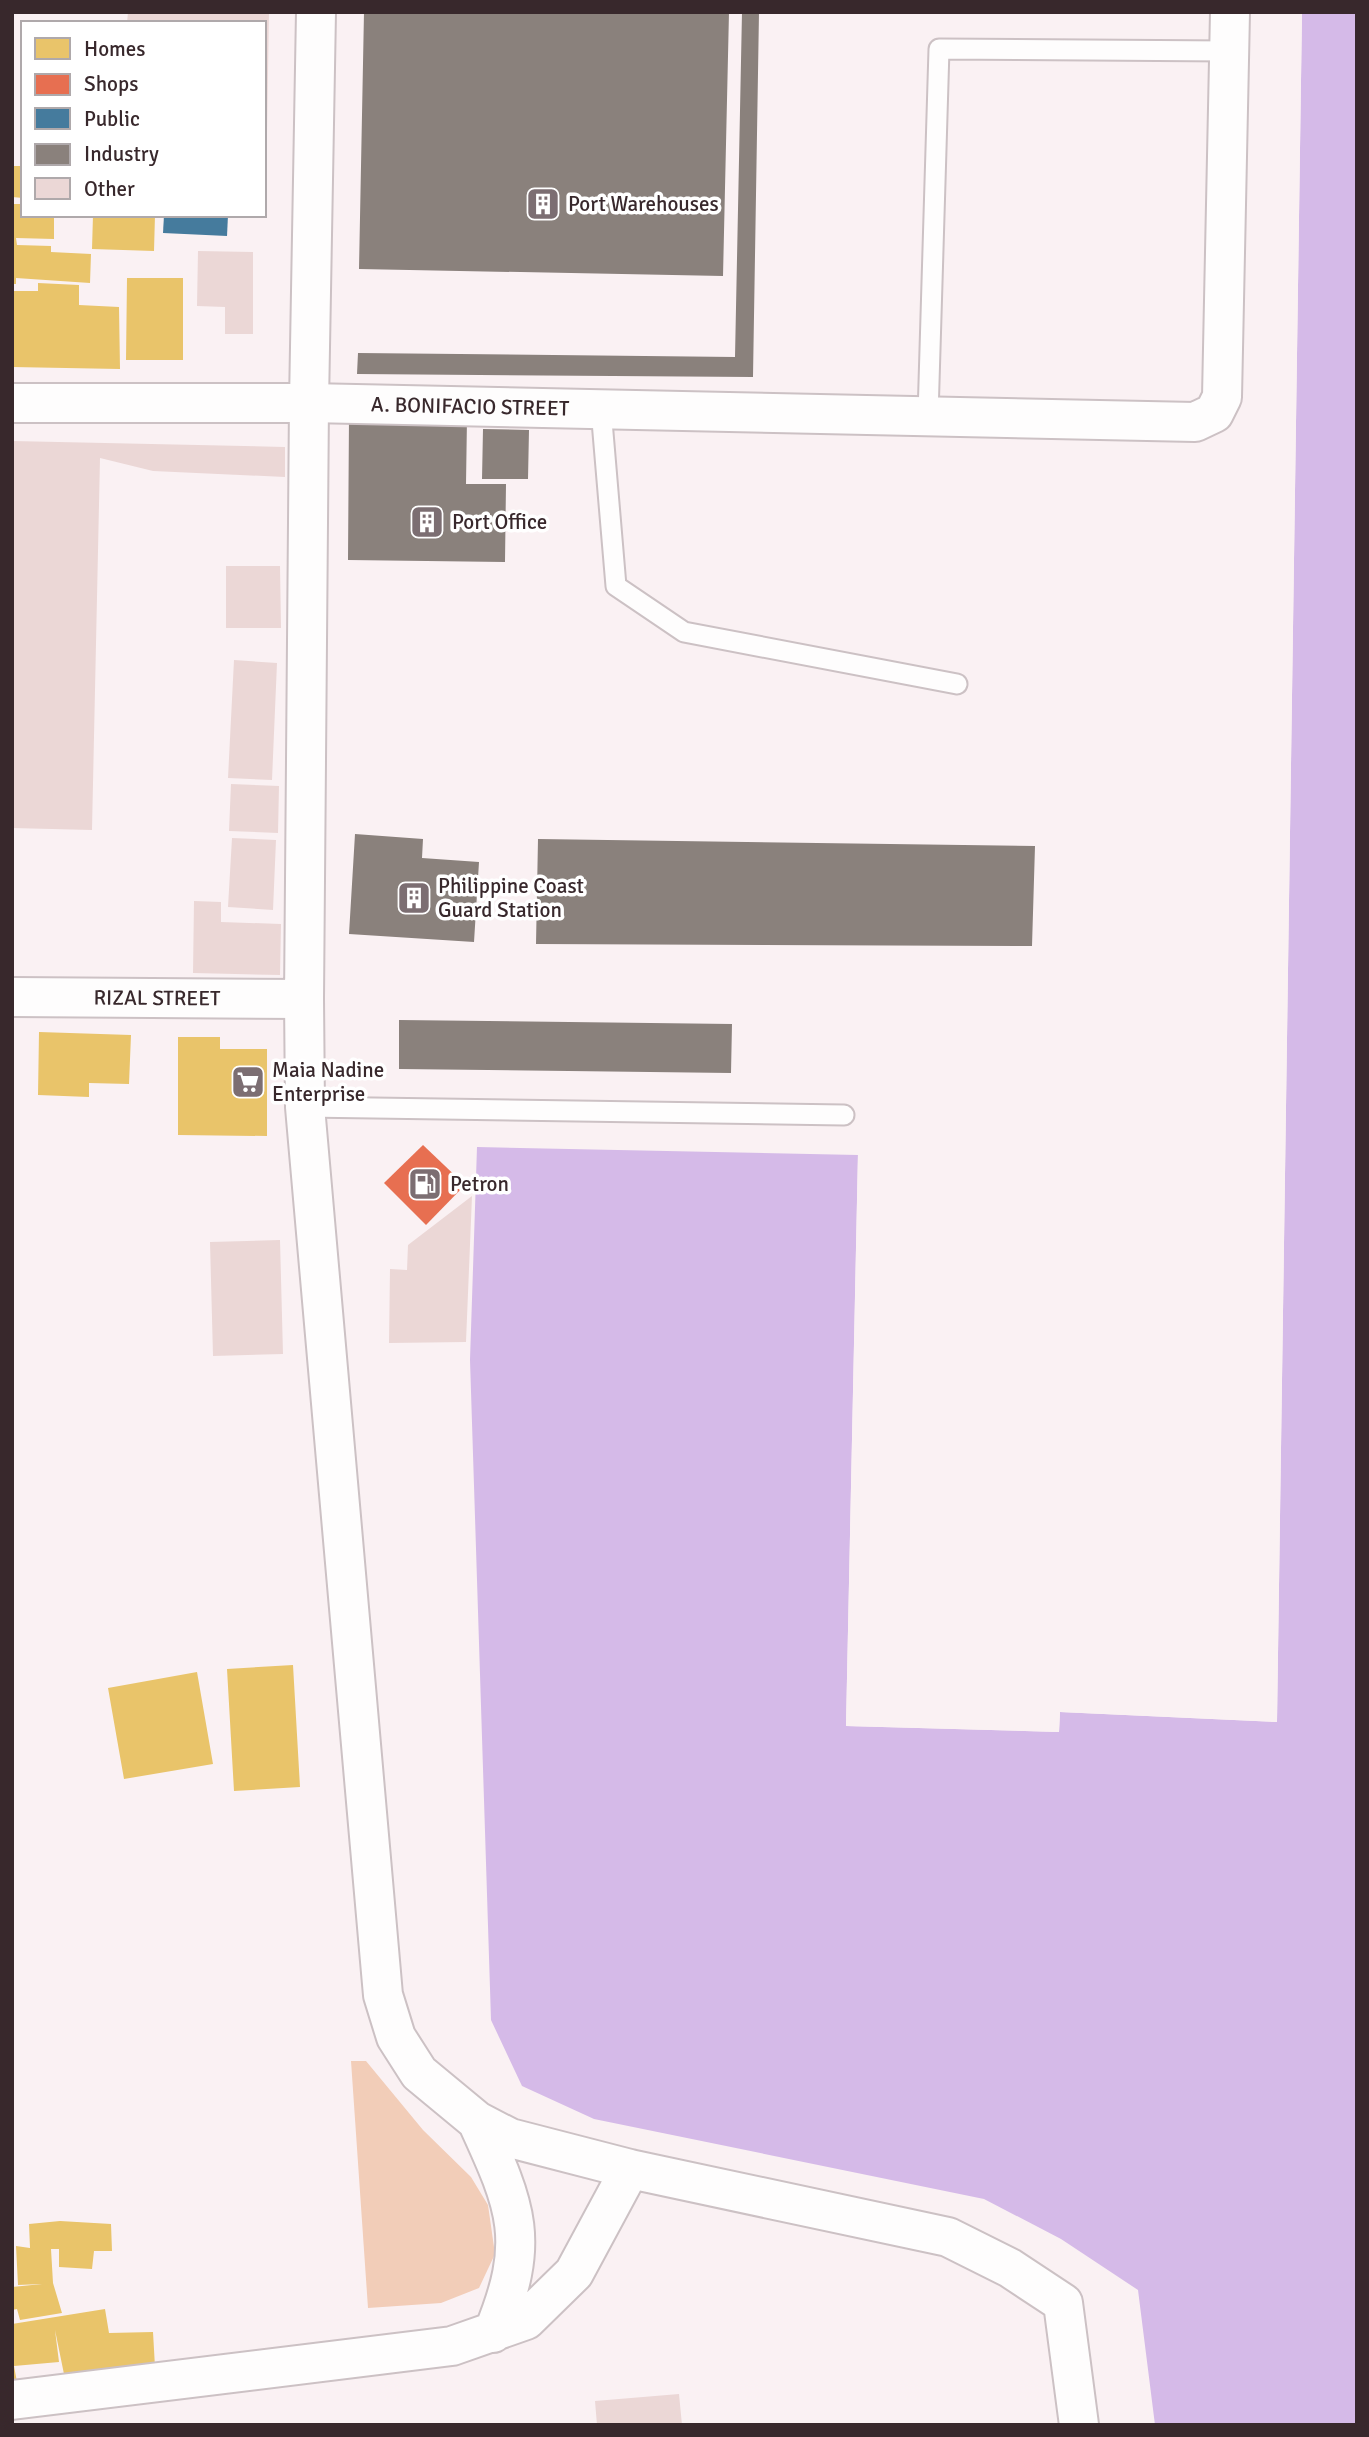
<svg xmlns="http://www.w3.org/2000/svg" width="1369" height="2437" font-family="Signika,sans-serif">
	<rect width="100%" height="100%" fill="#faf1f3"/>
	<path fill="#f2cdb8" d="M 351,2061 L 366,2061 L 423,2130 L 471,2177 L 488,2205 L 495,2254 L 479,2288 L 441,2303 L 368,2308 Z"/>
	<path fill="#d5bae8" d="M 1302,12 L 1357,12 L 1357,2425 L 1155,2425 L 1138,2290 L 1061,2239 L 984,2199 L 594,2119 L 522,2086 L 491,2020 L 470,1360 L 477,1147 L 858,1155 L 846,1726 L 1059,1732 L 1060,1712 L 1277,1722 Z"/>
	<path fill="#faf1f3" d="M 1299,12 L 1302,12 L 1277,1722 L 1060,1712 L 1059,1732 L 846,1726 L 858,1151 L 862,1155 L 850,1723 L 1055,1729 L 1057,1712 L 1060,1709 L 1273,1719 Z"/>
	<path fill="#e9c46a" d="M 12,166 L 23,166 L 23,198 L 12,197 Z
		M 12,204 L 23,204 L 23,215 L 54,215 L 54,239 L 16,238 L 17,245 L 51,246 L 51,252 L 91,254 L 90,283 L 16,278 L 16,284 L 12,284 Z
		M 93,215 L 155,215 L 154,251 L 92,249 Z
		M 127,278 L 183,278 L 183,360 L 126,360 Z
		M 38,283 L 79,285 L 79,305 L 119,307 L 120,369 L 12,367 L 12,291 L 38,291 Z
		M 39,1032 L 131,1035 L 129,1084 L 89,1083 L 89,1097 L 38,1095 Z
		M 178,1037 L 220,1037 L 220,1049 L 267,1049 L 267,1136 L 178,1135 Z
		M 293,1665 L 300,1787 L 234,1791 L 227,1669 Z
		M 197,1672 L 213,1764 L 124,1779 L 108,1688 Z
		M 60,2221 L 111,2224 L 112,2251 L 94,2251 L 92,2269 L 59,2267 L 59,2249 L 51,2249 L 53,2283 L 62,2313 L 20,2320 L 17,2309 L 12,2310 L 12,2287 L 42,2284 L 18,2285 L 16,2246 L 30,2248 L 29,2224 Z
		M 105,2309 L 109,2333 L 153,2332 L 155,2367 L 65,2379 L 55,2330 L 59,2362 L 14,2366 L 18,2387 L 12,2388 L 12,2324 Z"/>
	<path fill="#e76f51" d="M 423,1145 L 465,1185 L 426,1225 L 384,1183 Z"/>
	<path fill="#457b9d" d="M 164,215 L 228,215 L 227,236 L 163,233 Z"/>
	<path fill="#8a817c" d="M 364,12 L 729,12 L 723,276 L 359,269 Z
		M 742,12 L 759,12 L 753,377 L 357,374 L 358,353 L 735,357 Z
		M 349,417 L 467,418 L 466,484 L 506,484 L 505,562 L 348,560 Z
		M 483,429 L 529,430 L 528,479 L 482,479 Z
		M 355,834 L 423,839 L 422,858 L 479,862 L 474,942 L 349,934 Z
		M 538,839 L 1035,846 L 1032,946 L 536,944 Z
		M 399,1020 L 732,1024 L 731,1073 L 399,1069 Z"/>
	<path fill="#ebd7d6" d="M 128,12 L 269,12 L 267,133 L 264,23 L 127,23 Z
		M 198,251 L 253,252 L 253,334 L 225,334 L 225,307 L 197,306 Z
		M 12,441 L 285,447 L 285,477 L 153,471 L 100,458 L 92,830 L 12,828 Z
		M 226,566 L 280,566 L 281,628 L 226,628 Z
		M 234,660 L 277,663 L 272,780 L 228,778 Z
		M 231,784 L 279,786 L 278,833 L 229,831 Z
		M 232,838 L 276,840 L 273,910 L 228,907 Z
		M 194,901 L 221,902 L 221,922 L 281,924 L 280,975 L 193,973 Z
		M 472,1196 L 466,1342 L 389,1343 L 390,1269 L 407,1270 L 408,1245 Z
		M 280,1240 L 283,1354 L 213,1356 L 210,1242 Z
		M 679,2394 L 682,2425 L 597,2425 L 595,2401 Z"/>
	<g fill="none" stroke-linecap="round" stroke-linejoin="round">
		<defs>
			<path id="lane" d="M 601,409 L 616,586 L 684,632 L 957,684
				M 928,416 L 939,49 L 1228,51
				M 305,1107 L 844,1115"/>
			<path id="street" d="M 309,403 L 316,12
				M 304,999 L 305,1107 L 383,1995 L 396,2037 L 419,2073 L 477,2121 L 510,2138 L 630,2169 L 948,2237 L 1010,2268 L 1063,2303 L 1079,2425
				M 477,2121 C 517,2208 531,2241 493,2333
				M 12,2400 L 452,2346 L 526,2320 L 574,2273 L 630,2169"/>
			<g id="primary">
				<path id="s1" d="M 12,403 L 309,403 L 1195,422 L 1214,413 L 1222,397 L 1230,12"/>
				<path id="s2" d="M 12,997 L 304,999 L 309,403"/>
			</g>
		</defs>
		<use href="#lane" stroke="#ccc1c4" stroke-width="23"/>
		<use href="#street" stroke="#ccc1c4" stroke-width="42"/>
		<use href="#primary" stroke="#ccc1c4" stroke-width="42"/>
		<use href="#lane" stroke="#fefdfd" stroke-width="19"/>
		<use href="#street" stroke="#fefdfd" stroke-width="38"/>
		<use href="#primary" stroke="#fefdfd" stroke-width="38"/>
	</g>
	<defs>
		<symbol id="building-square" viewBox="-11 -11 22 22"><rect x="-9" y="-9" width="18" height="18" rx="4" fill="#7c6e72" stroke="#fff"/><path d="M-4-6H4V6H1V3H-1V6H-4ZM-2.5-4.3h1.7v1.8h-1.7ZM.8-4.3h1.7v1.8H.8ZM-2.5-1h1.7V.8h-1.7ZM.8-1h1.7V.8H.8Z" fill="#fff"/></symbol>
		<symbol id="supermarket-square" viewBox="-11 -11 22 22"><rect x="-9" y="-9" width="18" height="18" rx="4" fill="#7c6e72" stroke="#fff"/><path d="M-6-5.5h2.5l.6 2H6L4.5 2H-2.5L-4.4-4H-6ZM-1.5 3.2a1.3 1.3 0 1 0 .1 0ZM3 3.2a1.3 1.3 0 1 0 .1 0Z" fill="#fff"/></symbol>
		<symbol id="fuel-square" viewBox="-11 -11 22 22"><rect x="-9" y="-9" width="18" height="18" rx="4" fill="#7c6e72" stroke="#fff"/><path d="M-5.5-6h7V0h2V4h1.3V-2.5L3-4.5l.8-.8L6-3V5H2.5V1h-1V6h-7ZM-4.2-4.7v3.2H.2V-4.7Z" fill="#fff"/></symbol>
	</defs>
	<g fill-rule="evenodd">
		<use href="#building-square" x="524" y="185" width="38" height="38"/>
		<use href="#building-square" x="408" y="503" width="38" height="38"/>
		<use href="#building-square" x="395" y="879" width="38" height="38"/>
		<use href="#supermarket-square" x="229" y="1063" width="38" height="38"/>
		<use href="#fuel-square" x="406" y="1165" width="38" height="38"/>
	</g>
	<g text-anchor="middle" stroke-width="7" stroke-linejoin="round" paint-order="stroke">
		<g font-size="21" fill="#38282c" stroke="#fff" text-anchor="start">
			<text x="568" y="211">Port Warehouses</text>
			<text x="452" y="529">Port Office</text>
			<text x="438" y="893">Philippine Coast<tspan x="438" dy="24">Guard Station</tspan></text>
			<text x="272" y="1077">Maia Nadine<tspan x="272" dy="24">Enterprise</tspan></text>
			<text x="450" y="1191">Petron</text>
		</g>
		<g font-size="21" fill="#38282c" stroke="#fff">
			<text dy="7" stroke="none"><textPath href="#s1" startOffset="458">A. BONIFACIO STREET</textPath></text>
			<text dy="7" stroke="none"><textPath href="#s2" startOffset="145">RIZAL STREET</textPath></text>
		</g>
	</g>
	<rect width="1369" height="2437" fill="none" stroke="#38282c" stroke-width="28"/>
	<rect x="21" y="21" width="245" height="196" fill="#ffffff" stroke="#afa9ab" stroke-width="2"/>
	<rect x="35" y="38" width="35" height="21" fill="#e9c46a" stroke="#afa9ab" stroke-width="2"/>
	<text x="84" y="56" font-size="21" fill="#38282c">Homes</text>
	<rect x="35" y="74" width="35" height="21" fill="#e76f51" stroke="#afa9ab" stroke-width="2"/>
	<text x="84" y="91" font-size="21" fill="#38282c">Shops</text>
	<rect x="35" y="108" width="35" height="21" fill="#457b9d" stroke="#afa9ab" stroke-width="2"/>
	<text x="84" y="126" font-size="21" fill="#38282c">Public</text>
	<rect x="35" y="144" width="35" height="21" fill="#8a817c" stroke="#afa9ab" stroke-width="2"/>
	<text x="84" y="161" font-size="21" fill="#38282c">Industry</text>
	<rect x="35" y="178" width="35" height="21" fill="#ebd7d6" stroke="#afa9ab" stroke-width="2"/>
	<text x="84" y="196" font-size="21" fill="#38282c">Other</text>
</svg>
